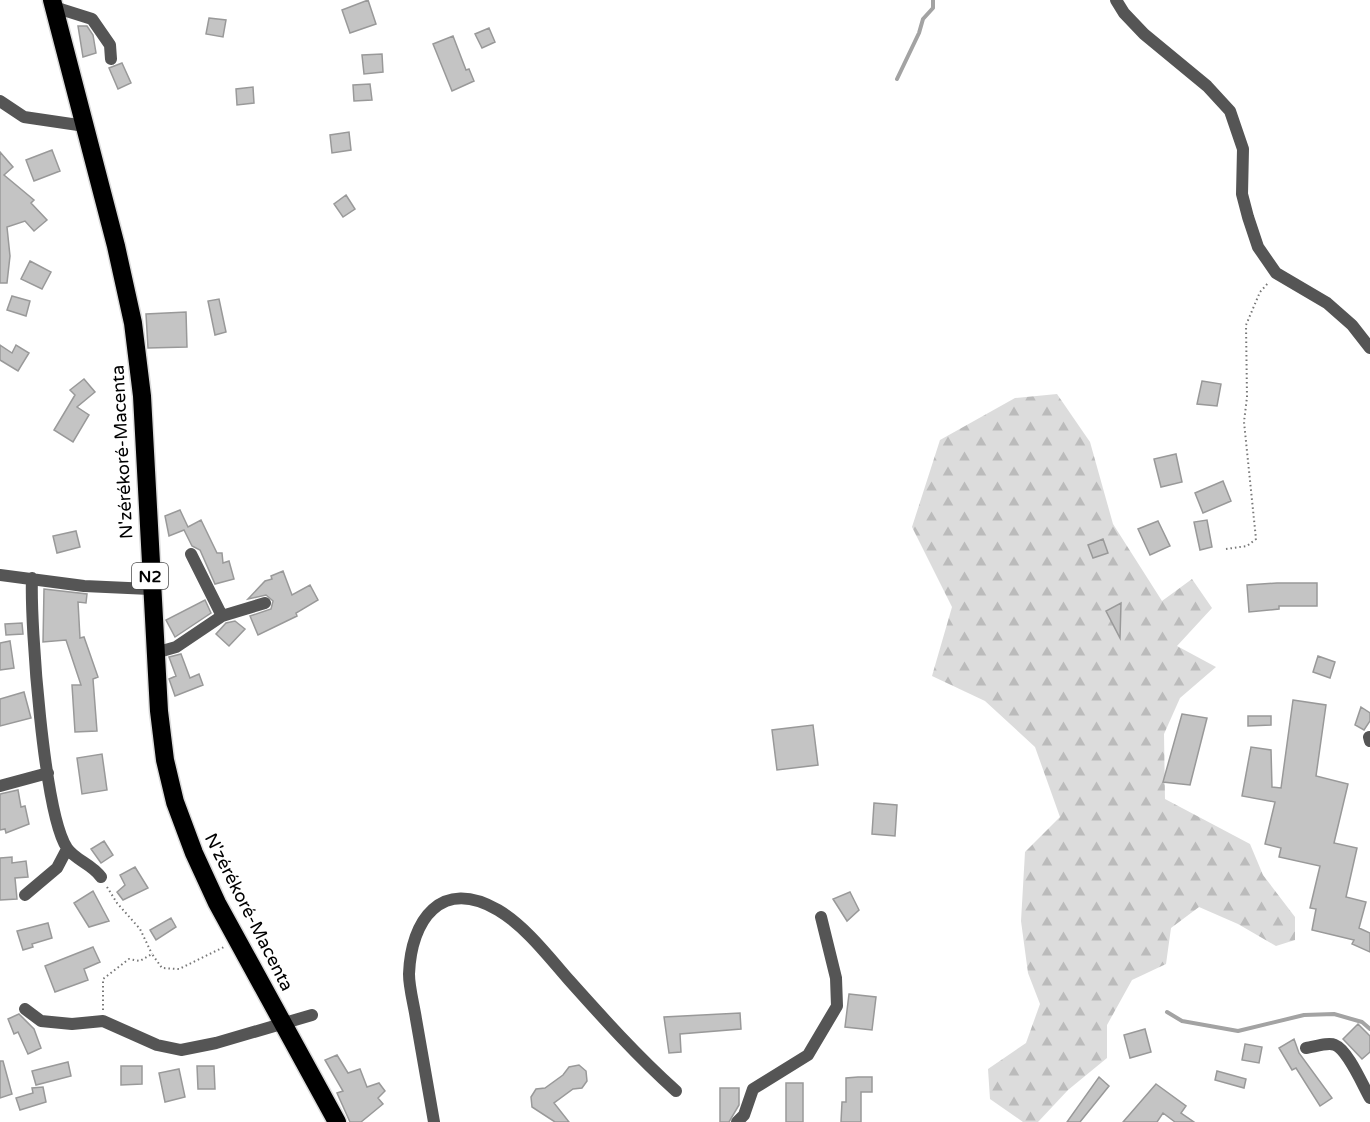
<svg xmlns="http://www.w3.org/2000/svg" width="1370" height="1122" font-family="'Varela Round',sans-serif">
	<defs>
		<pattern id="forest-firs" width="22" height="20" patternUnits="userSpaceOnUse" patternTransform="scale(1.5)"><rect width="22" height="20" fill="#dcdcdc"/><path d="M5 1l3.5 6h-7zM16 11l3.5 6h-7z" fill="#bbb"/></pattern>
	</defs>
	<rect width="100%" height="100%" fill="#fff"/>
	<path fill="url(#forest-firs)" d="M 1057,394 L 1090,442 L 1113,524 L 1162,601 L 1192,579 L 1212,608 L 1177,646 L 1216,667 L 1180,698 L 1164,734 L 1165,799 L 1250,844 L 1263,875 L 1295,917 L 1295,940 L 1276,946 L 1238,924 L 1199,907 L 1171,928 L 1166,964 L 1132,980 L 1107,1025 L 1107,1058 L 1068,1090 L 1038,1122 L 1023,1122 L 990,1099 L 988,1069 L 1026,1043 L 1040,1004 L 1028,973 L 1021,921 L 1025,852 L 1060,817 L 1035,747 L 985,701 L 932,676 L 952,607 L 912,527 L 940,440 L 1015,398 Z"/>
	<g fill="none" stroke-linecap="round" stroke-linejoin="round">
		<path stroke="#a3a3a3" stroke-width="4" d="M 897,79 L 919,33 L 923,19 L 933,8 L 933,0
			M 1167,1012 L 1182,1021 L 1238,1031 L 1304,1015 L 1334,1014 L 1362,1022 L 1370,1029"/>
	</g>
	<path fill="#c4c4c4" stroke="#999" stroke-width="1.5" d="M 368,0 L 376,24 L 350,33 L 342,10 Z
		M 209,18 L 226,20 L 223,37 L 206,34 Z
		M 78,26 L 87,26 L 93,35 L 96,53 L 83,57 Z
		M 489,28 L 495,42 L 482,48 L 475,34 Z
		M 453,36 L 466,70 L 469,69 L 474,81 L 452,91 L 433,44 Z
		M 382,54 L 383,72 L 364,74 L 362,55 Z
		M 122,63 L 131,83 L 118,89 L 109,68 Z
		M 370,84 L 372,100 L 354,101 L 353,85 Z
		M 253,87 L 254,103 L 237,105 L 236,89 Z
		M 349,132 L 351,150 L 332,153 L 330,135 Z
		M 52,150 L 60,171 L 34,181 L 26,160 Z
		M 0,152 L 13,167 L 4,175 L 34,200 L 31,203 L 47,220 L 34,231 L 25,221 L 7,227 L 10,256 L 7,283 L 0,283 Z
		M 346,195 L 355,209 L 343,217 L 334,204 Z
		M 30,261 L 51,272 L 42,289 L 21,279 Z
		M 12,296 L 30,301 L 26,316 L 7,310 Z
		M 219,299 L 226,332 L 215,335 L 208,301 Z
		M 186,312 L 187,347 L 148,348 L 146,314 Z
		M 0,345 L 12,353 L 16,345 L 29,353 L 18,371 L 0,360 Z
		M 84,379 L 95,392 L 77,407 L 89,415 L 73,442 L 54,430 L 75,395 L 70,390 Z
		M 1202,381 L 1221,384 L 1217,406 L 1197,404 Z
		M 1176,454 L 1182,482 L 1161,487 L 1154,459 Z
		M 1223,481 L 1231,501 L 1203,513 L 1195,493 Z
		M 180,510 L 188,527 L 201,520 L 217,553 L 222,553 L 223,563 L 229,561 L 234,579 L 215,584 L 200,550 L 192,546 L 184,530 L 169,536 L 165,516 Z
		M 1207,520 L 1212,547 L 1200,550 L 1194,522 Z
		M 1158,521 L 1170,546 L 1150,555 L 1138,529 Z
		M 76,531 L 80,547 L 57,553 L 53,536 Z
		M 1103,539 L 1108,553 L 1093,558 L 1088,545 Z
		M 283,571 L 292,595 L 310,585 L 318,600 L 296,613 L 297,616 L 258,635 L 250,616 L 271,609 L 273,601 L 266,595 L 248,599 L 265,581 L 272,579 L 271,576 Z
		M 1277,583 L 1317,583 L 1317,606 L 1279,606 L 1279,609 L 1249,612 L 1247,585 Z
		M 44,589 L 87,594 L 86,603 L 78,602 L 80,638 L 84,637 L 98,677 L 93,679 L 97,731 L 75,732 L 72,685 L 81,685 L 66,640 L 43,642 Z
		M 205,600 L 211,613 L 175,637 L 166,620 Z
		M 1121,603 L 1120,638 L 1106,611 Z
		M 235,621 L 245,629 L 229,646 L 216,634 L 226,623 Z
		M 22,623 L 23,634 L 6,635 L 5,624 Z
		M 10,641 L 14,668 L 0,670 L 0,643 Z
		M 181,654 L 190,678 L 199,674 L 203,685 L 175,696 L 169,679 L 176,676 L 169,657 Z
		M 1318,656 L 1335,662 L 1330,678 L 1313,672 Z
		M 24,692 L 31,718 L 0,726 L 0,699 Z
		M 1293,700 L 1326,705 L 1316,776 L 1348,784 L 1334,843 L 1357,848 L 1346,897 L 1366,902 L 1359,928 L 1370,933 L 1370,952 L 1352,944 L 1354,940 L 1312,930 L 1316,909 L 1310,908 L 1320,866 L 1279,857 L 1281,848 L 1265,844 L 1275,802 L 1242,796 L 1251,747 L 1271,750 L 1272,787 L 1281,788 Z
		M 1361,707 L 1370,713 L 1370,721 L 1364,730 L 1355,725 Z
		M 1182,714 L 1207,718 L 1190,785 L 1163,782 Z
		M 1248,716 L 1271,716 L 1271,725 L 1248,726 Z
		M 813,725 L 818,765 L 777,770 L 772,730 Z
		M 102,754 L 107,790 L 82,794 L 77,758 Z
		M 18,790 L 21,807 L 25,806 L 29,824 L 6,833 L 5,829 L 0,830 L 0,794 Z
		M 874,803 L 897,805 L 895,836 L 872,834 Z
		M 104,841 L 113,855 L 101,863 L 91,849 Z
		M 12,857 L 12,863 L 26,861 L 28,877 L 15,878 L 17,899 L 0,900 L 0,858 Z
		M 135,867 L 148,888 L 123,900 L 117,892 L 125,885 L 120,875 Z
		M 93,891 L 109,921 L 89,927 L 74,903 Z
		M 850,892 L 859,910 L 847,921 L 833,899 Z
		M 171,918 L 176,927 L 156,940 L 150,930 Z
		M 48,923 L 52,938 L 32,944 L 33,947 L 23,950 L 17,931 Z
		M 93,947 L 100,962 L 84,969 L 88,980 L 55,992 L 45,966 Z
		M 849,994 L 876,997 L 872,1030 L 845,1027 Z
		M 740,1013 L 741,1029 L 680,1034 L 681,1052 L 669,1053 L 664,1017 Z
		M 19,1014 L 34,1029 L 41,1048 L 28,1054 L 18,1032 L 14,1034 L 8,1019 Z
		M 1358,1024 L 1370,1036 L 1370,1052 L 1362,1059 L 1343,1039 Z
		M 1145,1029 L 1151,1052 L 1130,1058 L 1124,1035 Z
		M 1294,1039 L 1299,1053 L 1332,1098 L 1320,1106 L 1296,1068 L 1292,1070 L 1279,1048 Z
		M 1245,1044 L 1262,1047 L 1259,1063 L 1242,1060 Z
		M 337,1055 L 348,1073 L 360,1069 L 367,1087 L 379,1083 L 385,1091 L 378,1098 L 383,1104 L 361,1122 L 350,1122 L 337,1093 L 343,1091 L 325,1060 Z
		M 0,1061 L 3,1061 L 12,1094 L 0,1098 Z
		M 68,1062 L 71,1076 L 36,1085 L 32,1071 Z
		M 579,1065 L 586,1071 L 587,1081 L 582,1088 L 573,1089 L 554,1103 L 569,1122 L 555,1122 L 532,1107 L 531,1097 L 536,1089 L 545,1088 L 563,1075 L 569,1067 Z
		M 121,1066 L 142,1066 L 142,1084 L 121,1085 Z
		M 197,1066 L 214,1066 L 215,1089 L 198,1089 Z
		M 179,1069 L 185,1097 L 165,1102 L 159,1073 Z
		M 1217,1071 L 1246,1079 L 1244,1088 L 1215,1080 Z
		M 858,1077 L 872,1077 L 872,1092 L 861,1092 L 861,1122 L 841,1122 L 842,1102 L 846,1102 L 846,1078 Z
		M 1099,1077 L 1109,1086 L 1080,1122 L 1067,1122 Z
		M 786,1083 L 803,1083 L 803,1122 L 786,1122 Z
		M 1156,1084 L 1186,1106 L 1181,1113 L 1194,1122 L 1175,1122 L 1163,1113 L 1157,1122 L 1123,1122 Z
		M 43,1087 L 46,1102 L 20,1110 L 16,1098 L 33,1093 L 32,1088 Z
		M 720,1088 L 739,1088 L 739,1105 L 729,1122 L 720,1122 Z"/>
	<g fill="none" stroke-linecap="round" stroke-linejoin="round">
		<defs>
			<path id="highway" d="M 52,0 L 116,246 L 133,323 L 142,396 L 159,711 L 165,760 L 175,802 L 194,853 L 217,903 L 337,1122"/>
		</defs>
		<use href="#highway" stroke="#dbdbdb" stroke-width="21"/>
		<path stroke="#777" stroke-width="2" stroke-dasharray="1.5 3" stroke-linecap="butt" d="M 1226,549 L 1247,546 L 1256,539 L 1244,422 L 1247,397 L 1246,325 L 1260,292 L 1269,282
			M 107,887 L 117,903 L 140,929 L 152,954
			M 103,1010 L 103,979 L 129,959 L 140,961 L 152,954 L 162,968 L 179,969 L 224,947"/>
		<path stroke="#555" stroke-width="12" d="M 1116,0 L 1124,13 L 1144,34 L 1207,86 L 1230,111 L 1243,149 L 1242,194 L 1248,217 L 1258,247 L 1276,273 L 1327,303 L 1352,325 L 1370,348
			M 54,7 L 92,19 L 110,45 L 111,59
			M 0,101 L 24,117 L 85,126
			M 191,554 L 222,616
			M 0,575 L 84,586 L 150,589
			M 32,578 C 30,624 44,814 67,848 C 75,860 92,864 101,877
			M 155,653 L 176,647 L 222,616 L 265,603
			M 1369,737 L 1370,741
			M 0,786 L 48,773
			M 25,895 L 57,868 L 67,849
			M 25,1009 L 41,1021 L 72,1024 L 103,1021 L 157,1045 L 181,1050 L 216,1043 L 312,1015
			M 1306,1048 C 1314,1047 1328,1042 1335,1045 C 1348,1050 1363,1086 1370,1098
			M 434,1122 C 428,1088 422,1053 416,1019 C 414,1005 409,988 409,974 C 411,920 441,877 498,910 C 525,926 548,956 569,980 C 603,1018 637,1056 676,1091
			M 737,1122 L 744,1115 L 753,1089 L 808,1055 L 837,1006 L 836,978 L 821,917"/>
		<use href="#highway" stroke="#000" stroke-width="18"/>
	</g>
	<g text-anchor="middle" stroke-width="5" stroke-linejoin="round" paint-order="stroke">
		<rect fill="#fff" stroke="#4c4c4c" stroke-width="1.5" x="132" y="563" width="36" height="26" rx="4.5"/>
		<g font-size="16" font-weight="bold" fill="#000">
			<text x="150" y="582">N2</text>
		</g>
		<g font-size="18" fill="#000" stroke="#fff">
			<text transform="translate(122 452) rotate(-93)" y="6">N'zérékoré-Macenta</text>
			<text transform="translate(249 912) rotate(63)" y="6">N'zérékoré-Macenta</text>
		</g>
	</g>
</svg>
